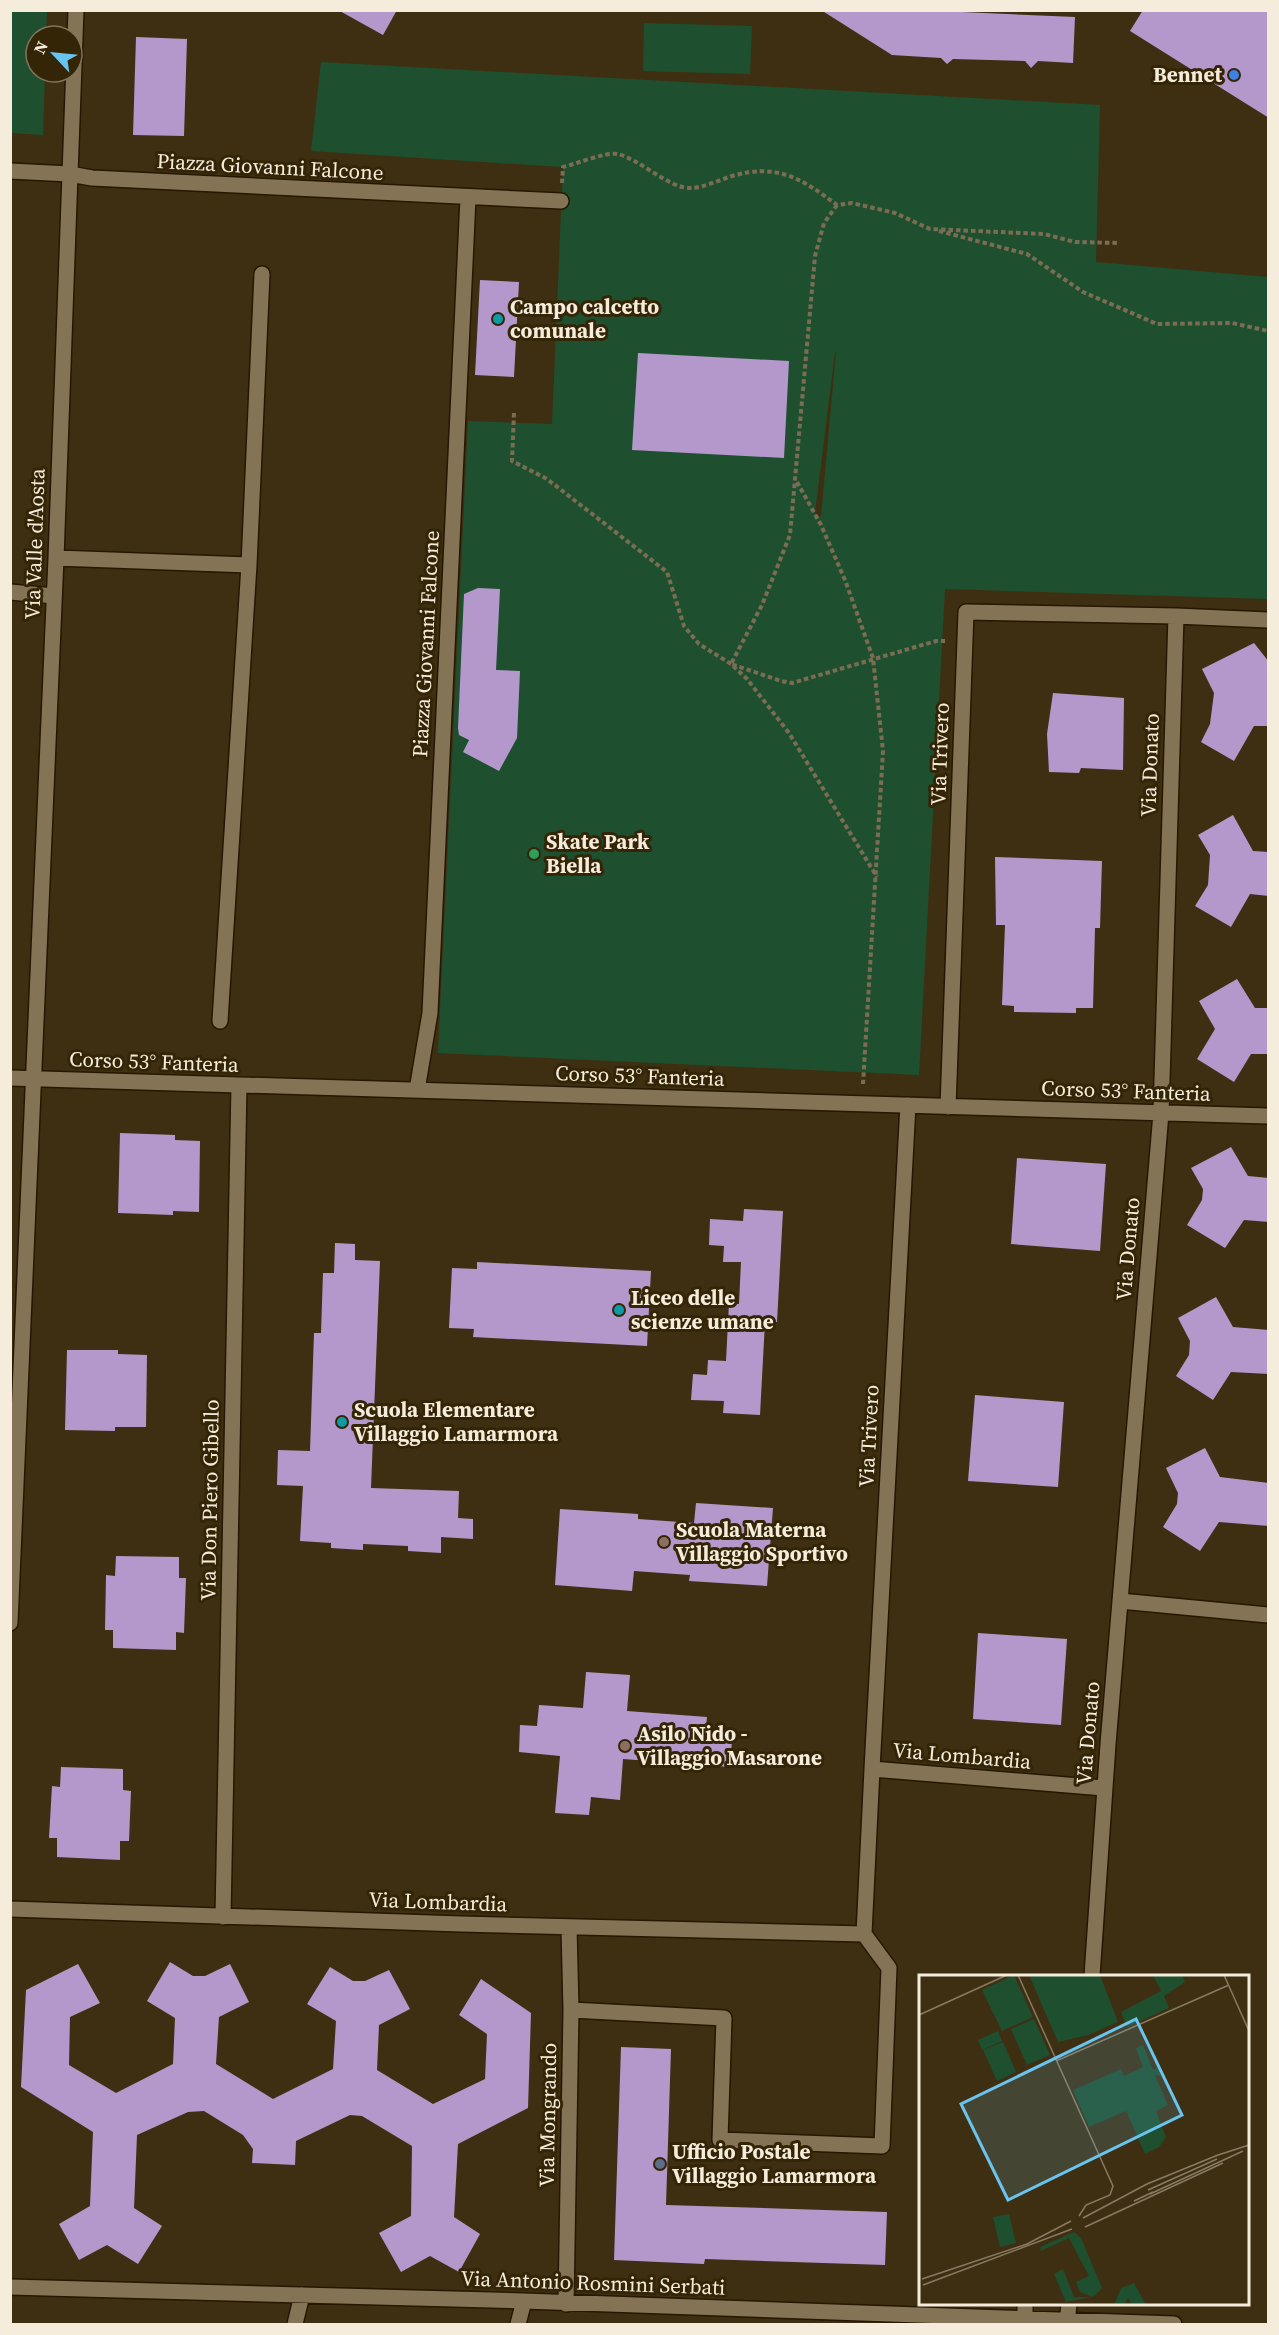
<svg xmlns="http://www.w3.org/2000/svg" width="1279" height="2335" font-family="'Source Serif 4',serif">
	<rect width="100%" height="100%" fill="#3f2f12"/>
	<path fill="#1e502f" fill-rule="evenodd" d="M 10,11 L 47,11 L 46,36 L 36,36 L 36,72 L 45,72 L 43,135 L 11,133 Z
		M 644,23 L 752,26 L 750,74 L 643,71 Z
		M 321,62 L 1100,105 L 1096,262 L 1268,277 L 1268,599 L 945,589 L 919,1075 L 438,1053 L 468,421 L 552,424 L 563,167 L 311,151 ZM 835,352 L 836,352 L 821,517 L 815,513 Z"/>
	<path fill="#b598cb" d="M 338,10 L 397,10 L 383,35 Z
		M 821,10 L 917,10 L 1075,17 L 1073,63 L 1038,61 L 1031,68 L 1025,61 L 953,59 L 947,64 L 941,58 L 892,55 Z
		M 1143,10 L 1269,10 L 1269,118 L 1130,31 Z
		M 136,37 L 187,39 L 184,136 L 133,135 Z
		M 480,280 L 519,282 L 514,377 L 475,375 Z
		M 638,353 L 789,361 L 784,458 L 632,450 Z
		M 478,588 L 500,589 L 496,670 L 520,671 L 517,738 L 499,771 L 463,752 L 469,740 L 459,735 L 458,728 L 464,594 Z
		M 1254,643 L 1269,662 L 1269,726 L 1254,726 L 1234,761 L 1201,742 L 1210,724 L 1214,693 L 1202,669 Z
		M 1053,693 L 1124,698 L 1123,770 L 1081,768 L 1079,773 L 1049,772 L 1047,734 Z
		M 1233,815 L 1253,851 L 1269,852 L 1269,896 L 1250,894 L 1231,927 L 1195,906 L 1208,885 L 1210,855 L 1198,835 Z
		M 995,857 L 1102,861 L 1100,928 L 1095,928 L 1093,1008 L 1076,1008 L 1076,1013 L 1014,1012 L 1014,1006 L 1002,1005 L 1005,925 L 996,925 Z
		M 1237,979 L 1255,1008 L 1269,1008 L 1269,1054 L 1251,1054 L 1234,1082 L 1197,1059 L 1215,1029 L 1199,1001 Z
		M 120,1133 L 175,1135 L 175,1140 L 200,1141 L 199,1212 L 173,1211 L 173,1215 L 118,1213 Z
		M 1231,1147 L 1248,1176 L 1269,1178 L 1269,1222 L 1244,1220 L 1225,1248 L 1187,1225 L 1202,1200 L 1203,1189 L 1191,1168 Z
		M 1017,1158 L 1106,1164 L 1100,1251 L 1011,1244 Z
		M 744,1209 L 783,1211 L 777,1322 L 765,1322 L 760,1415 L 723,1413 L 724,1401 L 691,1400 L 693,1374 L 707,1375 L 708,1360 L 726,1361 L 729,1303 L 739,1304 L 741,1262 L 723,1262 L 724,1246 L 709,1245 L 710,1219 L 743,1221 Z
		M 335,1243 L 355,1244 L 355,1260 L 380,1261 L 371,1488 L 459,1491 L 458,1518 L 473,1519 L 473,1539 L 441,1537 L 441,1553 L 408,1551 L 408,1546 L 363,1544 L 363,1550 L 331,1548 L 331,1543 L 300,1541 L 303,1486 L 277,1485 L 278,1450 L 310,1451 L 314,1333 L 321,1333 L 323,1273 L 334,1273 Z
		M 477,1262 L 651,1271 L 647,1346 L 473,1337 L 474,1329 L 449,1328 L 452,1268 L 477,1269 Z
		M 1216,1297 L 1233,1327 L 1269,1330 L 1269,1374 L 1231,1372 L 1213,1400 L 1176,1376 L 1189,1355 L 1190,1341 L 1178,1318 Z
		M 67,1350 L 118,1350 L 118,1354 L 147,1355 L 146,1427 L 115,1427 L 115,1431 L 65,1430 Z
		M 975,1395 L 1064,1402 L 1058,1487 L 968,1481 Z
		M 1205,1448 L 1220,1477 L 1269,1483 L 1269,1526 L 1219,1522 L 1200,1551 L 1163,1527 L 1177,1504 L 1178,1493 L 1166,1468 Z
		M 696,1503 L 773,1508 L 767,1586 L 689,1581 L 690,1575 L 634,1571 L 632,1591 L 555,1585 L 560,1509 L 638,1514 L 638,1519 L 694,1523 Z
		M 116,1556 L 179,1557 L 179,1578 L 186,1578 L 184,1633 L 176,1632 L 176,1650 L 113,1648 L 113,1630 L 105,1630 L 106,1575 L 115,1576 Z
		M 978,1633 L 1067,1639 L 1061,1725 L 973,1719 Z
		M 586,1672 L 630,1675 L 627,1711 L 707,1717 L 705,1738 L 732,1740 L 730,1767 L 623,1759 L 620,1800 L 591,1797 L 589,1815 L 555,1813 L 560,1756 L 519,1752 L 520,1725 L 537,1726 L 539,1705 L 583,1708 Z
		M 61,1767 L 123,1769 L 123,1790 L 131,1791 L 129,1841 L 120,1841 L 120,1860 L 57,1857 L 57,1838 L 49,1838 L 52,1786 L 60,1787 Z
		M 170,1962 L 193,1976 L 205,1976 L 230,1964 L 249,2002 L 219,2017 L 216,2064 L 273,2099 L 333,2069 L 336,2021 L 307,2004 L 330,1967 L 353,1981 L 365,1981 L 389,1970 L 410,2009 L 379,2025 L 377,2070 L 433,2104 L 485,2079 L 487,2034 L 459,2015 L 481,1979 L 531,2013 L 528,2108 L 458,2144 L 454,2217 L 480,2234 L 459,2272 L 430,2256 L 401,2272 L 379,2233 L 411,2216 L 412,2146 L 362,2116 L 350,2115 L 296,2141 L 295,2165 L 252,2163 L 253,2149 L 243,2135 L 204,2111 L 188,2112 L 137,2135 L 134,2208 L 162,2226 L 138,2264 L 107,2245 L 79,2260 L 59,2224 L 90,2206 L 93,2132 L 21,2087 L 26,1990 L 78,1964 L 100,2003 L 70,2017 L 69,2065 L 116,2093 L 173,2064 L 175,2018 L 147,2001 Z
		M 621,2047 L 671,2049 L 666,2205 L 887,2212 L 885,2265 L 705,2259 L 704,2264 L 614,2260 Z"/>
	<g fill="none" stroke-linecap="round" stroke-linejoin="round">
		<defs>
			<path id="minor" d="M 10,171 L 70,174 L 92,178 L 561,201
				M 56,558 L 249,565 L 262,274
				M 10,592 L 54,596
				M 220,1021 L 249,565
				M 10,1078 L 1268,1116
				M 417,1090 L 430,1013 L 468,198
				M 948,1107 L 966,612 L 1176,616
				M 1120,1601 L 1268,1615
				M 10,1623 L 56,558 L 76,10
				M 872,1769 L 908,1105
				M 10,1909 L 461,1924 L 864,1934 L 872,1769 L 1104,1788
				M 223,1917 L 239,1085
				M 1092,1976 L 1108,1744 L 1161,1113 L 1176,616 L 1268,620
				M 571,2010 L 724,2018 L 720,2140 L 882,2146 L 889,1968 L 864,1934
				M 10,2287 L 524,2301 L 1174,2324
				M 566,2304 L 571,2010 L 569,1927
				M 1025,2319 L 1025,2304
				M 295,2324 L 302,2295
				M 518,2324 L 524,2301
				M 1067,2324 L 1069,2304"/>
		</defs>
		<use href="#minor" stroke="#251700" stroke-width="18"/>
		<path stroke="#7b6d54" stroke-width="4" stroke-dasharray="4.5 3" stroke-linecap="butt" d="M 562,183 L 563,167 C 576,164 605,152 617,154 C 639,158 670,190 692,188 C 705,187 719,180 732,176 C 777,163 801,178 837,205 L 852,203 L 895,213 L 930,229 L 1044,234 L 1075,242 L 1118,243
			M 837,205 L 824,223 L 815,256 L 790,535 L 762,605 L 731,664 L 781,681 L 792,683 L 936,641 L 945,641
			M 939,231 L 1027,254 L 1083,292 L 1157,324 L 1232,323 L 1268,331
			M 514,413 L 512,461 L 547,479 L 667,572 L 684,626 L 699,644 L 731,664 L 747,679 L 789,733 L 877,877
			M 797,482 L 821,525 L 845,580 L 873,658 L 883,751 L 863,1084"/>
		<use href="#minor" stroke="#857355" stroke-width="15"/>
	</g>
	<circle fill="#3f7fe0" stroke="#342507" stroke-width="2" cx="1234" cy="75" r="6"/>
	<g fill="#0f9aa8" stroke="#342507" stroke-width="2">
		<circle cx="498" cy="319" r="6"/>
		<circle cx="619" cy="1310" r="6"/>
		<circle cx="342" cy="1422" r="6"/>
	</g>
	<circle fill="#2e9e5b" stroke="#342507" stroke-width="2" cx="534" cy="854" r="6"/>
	<g fill="#8d6e63" stroke="#342507" stroke-width="2">
		<circle cx="664" cy="1542" r="6"/>
		<circle cx="625" cy="1746" r="6"/>
	</g>
	<circle fill="#5c6f8a" stroke="#342507" stroke-width="2" cx="660" cy="2164" r="6"/>
	<g text-anchor="middle" stroke-width="6" stroke-linejoin="round" paint-order="stroke">
		<g font-size="21" font-weight="bold" fill="#f6ecdc" stroke="#342507" text-anchor="start">
			<text x="1222" y="82" text-anchor="end">Bennet</text>
			<text x="510" y="314">Campo calcetto<tspan x="510" dy="24">comunale</tspan></text>
			<text x="546" y="849">Skate Park<tspan x="546" dy="24">Biella</tspan></text>
			<text x="631" y="1305">Liceo delle<tspan x="631" dy="24">scienze umane</tspan></text>
			<text x="354" y="1417">Scuola Elementare<tspan x="354" dy="24">Villaggio Lamarmora</tspan></text>
			<text x="676" y="1537">Scuola Materna<tspan x="676" dy="24">Villaggio Sportivo</tspan></text>
			<text x="637" y="1741">Asilo Nido -<tspan x="637" dy="24">Villaggio Masarone</tspan></text>
			<text x="672" y="2159">Ufficio Postale<tspan x="672" dy="24">Villaggio Lamarmora</tspan></text>
		</g>
		<g font-size="21" fill="#f6ecdc" stroke="#342507">
			<text transform="translate(270 167) rotate(3)" y="7">Piazza Giovanni Falcone</text>
			<text transform="translate(35 544) rotate(-88)" y="7">Via Valle d'Aosta</text>
			<text transform="translate(426 644) rotate(-87)" y="7">Piazza Giovanni Falcone</text>
			<text transform="translate(940 754) rotate(-88)" y="7">Via Trivero</text>
			<text transform="translate(1150 765) rotate(-88)" y="7">Via Donato</text>
			<text transform="translate(154 1062) rotate(2)" y="7">Corso 53° Fanteria</text>
			<text transform="translate(640 1076) rotate(2)" y="7">Corso 53° Fanteria</text>
			<text transform="translate(1126 1091) rotate(2)" y="7">Corso 53° Fanteria</text>
			<text transform="translate(1128 1249) rotate(-85)" y="7">Via Donato</text>
			<text transform="translate(869 1436) rotate(-87)" y="7">Via Trivero</text>
			<text transform="translate(210 1500) rotate(-89)" y="7">Via Don Piero Gibello</text>
			<text transform="translate(1088 1733) rotate(-85)" y="7">Via Donato</text>
			<text transform="translate(962 1756) rotate(5)" y="7">Via Lombardia</text>
			<text transform="translate(438 1902) rotate(2)" y="7">Via Lombardia</text>
			<text transform="translate(548 2115) rotate(-89)" y="7">Via Mongrando</text>
			<text transform="translate(593 2283) rotate(2)" y="7">Via Antonio Rosmini Serbati</text>
		</g>
	</g>
	<g transform="translate(919 1975)">
		<rect width="330" height="330" fill="#3f2f12"/>
		<path d="M 95,0 L 114,42 L 83,56 L 63,15 ZM 110,0 L 181,0 L 199,47 L 169,60 L 139,67 ZM 234,0 L 263,0 L 266,7 L 245,21 L 250,33 L 208,52 L 202,37 L 242,16 ZM 115,44 L 131,80 L 108,90 L 92,54 ZM 79,56 L 83,66 L 63,75 L 59,65 ZM 84,67 L 97,97 L 78,106 L 64,75 ZM 224,70 L 234,95 L 239,93 L 242,101 L 236,100 L 249,130 L 237,136 L 247,162 L 240,172 L 226,179 L 207,136 L 170,152 L 154,115 L 202,94 L 205,101 L 224,92 L 217,73 ZM 90,239 L 97,268 L 81,272 L 74,242 ZM 155,257 L 162,263 L 183,313 L 174,322 L 161,317 L 157,307 L 170,301 L 150,263 L 122,276 L 121,272 ZM 144,294 L 155,322 L 173,322 L 147,327 L 135,299 ZM 215,308 L 227,330 L 213,330 L 209,323 L 206,330 L 195,330 L 202,313 Z" fill="#1e502f"/>
		<path fill="none" stroke="#887b63" stroke-width="1.5" d="M 99,0 L 194,211 L 191,220 L 167,230 L 160,241M 305,0 L 330,56M 0,40 L 88,0M 137,86 L 310,10M 299,180 L 330,170M 229,215 L 298,184M 231,219 L 324,176M 215,226 L 234,217M 164,243 L 228,209 L 299,180M 166,252 L 304,188M 3,304 L 108,269 L 152,246M 4,310 L 153,254"/>
		<path fill="#69c4f0" fill-opacity="0.15" stroke="#69c4f0" stroke-width="3" d="M 217,44 L 263,140 L 89,225 L 42,129 Z"/>
		<rect width="330" height="330" fill="none" stroke="#f6ecdc" stroke-width="3"/>
	</g>
	<rect width="1279" height="2335" fill="none" stroke="#f6ecdc" stroke-width="24"/>
	<g transform="translate(54 54) rotate(296)"><circle r="28" fill="#342507" stroke="#82755c" stroke-width="1.5"/>
	<path d="M0-4.5L10 22L0 15L-10 22Z" fill="#69c4f0"/>
	<text y="-9" font-size="16" font-weight="bold" text-anchor="middle" fill="#f6ecdc">N</text>
	</g>
</svg>
